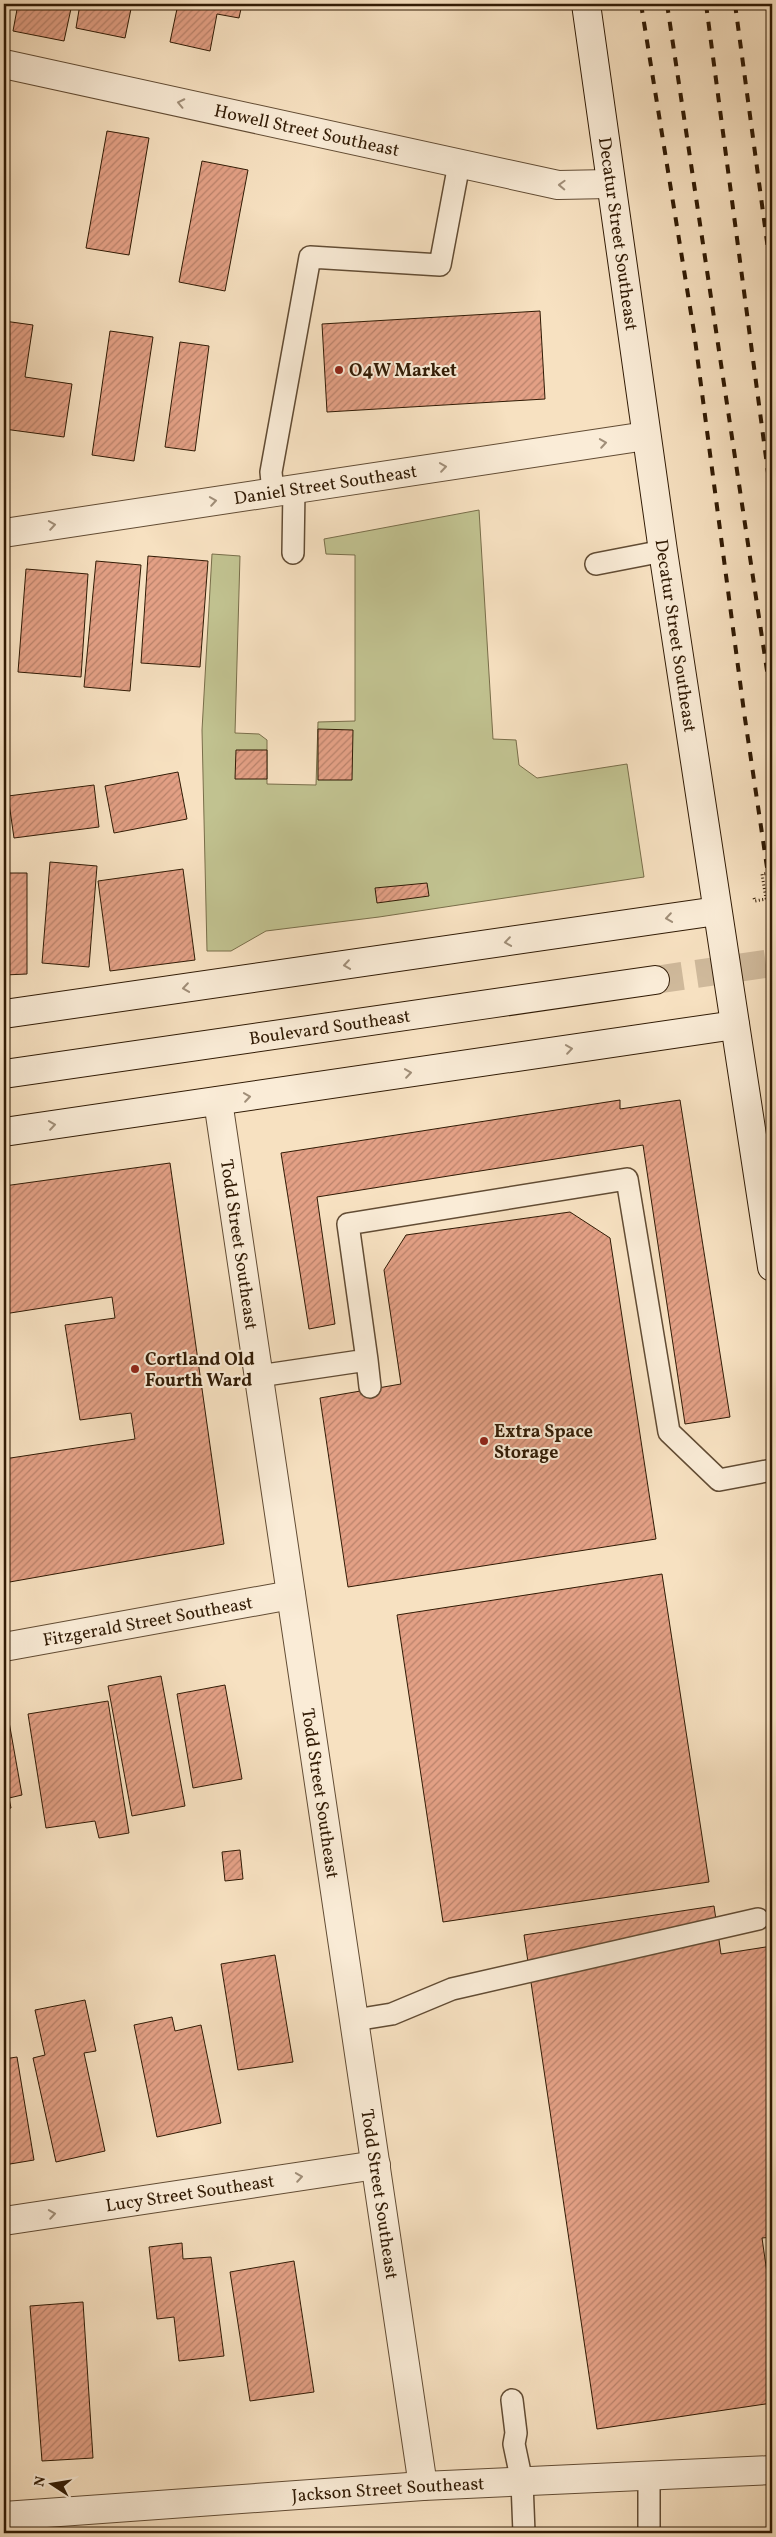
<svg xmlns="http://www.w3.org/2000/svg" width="776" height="2537" font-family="Vollkorn,serif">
	<defs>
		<pattern id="building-hatch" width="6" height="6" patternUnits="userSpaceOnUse" patternTransform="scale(1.25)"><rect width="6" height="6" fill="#e3a085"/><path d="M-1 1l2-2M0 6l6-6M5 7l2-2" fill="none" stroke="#b9826b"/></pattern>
	</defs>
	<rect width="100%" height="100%" fill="#f7e1c1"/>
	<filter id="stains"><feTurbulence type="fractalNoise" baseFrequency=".004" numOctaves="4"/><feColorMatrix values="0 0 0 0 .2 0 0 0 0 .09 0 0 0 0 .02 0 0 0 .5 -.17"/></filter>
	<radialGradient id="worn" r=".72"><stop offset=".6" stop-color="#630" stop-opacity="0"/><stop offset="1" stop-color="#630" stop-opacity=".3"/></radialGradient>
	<path fill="#c1c290" stroke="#796e4a" d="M 479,510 L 493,739 L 516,740 L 519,765 L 537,778 L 627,764 L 644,877 L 379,917 L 266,931 L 231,951 L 207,951 L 202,730 L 212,554 L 240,556 L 235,733 L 259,734 L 267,740 L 267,784 L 316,785 L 318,722 L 355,721 L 355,555 L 326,554 L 324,539 Z"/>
	<path fill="url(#building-hatch)" stroke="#311b05" d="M 18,4 L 72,4 L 64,41 L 13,31 Z
		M 80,4 L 132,4 L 125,38 L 76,28 Z
		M 178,4 L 242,4 L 239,18 L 217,14 L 210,51 L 170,42 Z
		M 404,4 L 465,4 L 418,6 Z
		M 107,131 L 149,138 L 129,255 L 86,248 Z
		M 202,161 L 248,170 L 225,291 L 179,282 Z
		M 540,311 L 545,399 L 327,412 L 322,324 Z
		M 4,321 L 33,325 L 25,377 L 72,384 L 64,437 L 4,429 Z
		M 110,331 L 153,337 L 134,461 L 92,455 Z
		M 180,342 L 209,346 L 195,451 L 165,447 Z
		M 148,556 L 208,561 L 200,667 L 141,663 Z
		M 96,561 L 141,565 L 130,691 L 84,687 Z
		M 26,569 L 88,574 L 81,677 L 18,672 Z
		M 318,729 L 353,730 L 352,780 L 318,780 Z
		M 236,750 L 267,750 L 267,779 L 235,779 Z
		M 178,772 L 187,819 L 114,833 L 105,786 Z
		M 94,785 L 99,827 L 14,838 L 8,796 Z
		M 50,862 L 97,866 L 89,967 L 42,963 Z
		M 183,869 L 195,960 L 110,971 L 98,881 Z
		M 4,873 L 27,873 L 27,974 L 4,975 Z
		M 427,883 L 429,896 L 377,903 L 375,888 Z
		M 620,1100 L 620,1109 L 680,1100 L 730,1417 L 685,1424 L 643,1145 L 317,1197 L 335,1324 L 309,1329 L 281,1153 Z
		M 170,1163 L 224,1544 L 4,1583 L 4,1459 L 135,1439 L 131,1413 L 80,1420 L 65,1325 L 115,1318 L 112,1297 L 4,1314 L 4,1186 Z
		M 570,1212 L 610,1238 L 656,1539 L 348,1587 L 320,1398 L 401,1384 L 384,1270 L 406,1235 Z
		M 662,1574 L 709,1882 L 443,1922 L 397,1615 Z
		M 161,1676 L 185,1806 L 132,1816 L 108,1686 Z
		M 225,1685 L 242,1779 L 193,1788 L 177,1694 Z
		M 108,1701 L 129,1833 L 99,1838 L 95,1821 L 46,1828 L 28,1714 Z
		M 4,1716 L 8,1716 L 22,1795 L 9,1798 L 11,1808 L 4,1809 Z
		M 240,1850 L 243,1879 L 225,1881 L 222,1852 Z
		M 714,1906 L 721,1954 L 772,1946 L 772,2237 L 762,2238 L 772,2308 L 772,2403 L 597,2429 L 524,1935 Z
		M 275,1955 L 293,2062 L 238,2070 L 221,1964 Z
		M 85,2000 L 96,2051 L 84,2053 L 105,2151 L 56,2162 L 33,2058 L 45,2055 L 35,2010 Z
		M 172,2017 L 175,2031 L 201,2025 L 221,2123 L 157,2137 L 134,2025 Z
		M 17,2057 L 34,2160 L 4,2165 L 4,2059 Z
		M 182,2243 L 183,2259 L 211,2257 L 224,2356 L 179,2361 L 174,2317 L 157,2319 L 149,2247 Z
		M 294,2261 L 314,2392 L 250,2401 L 230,2272 Z
		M 83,2302 L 93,2458 L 42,2461 L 30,2306 Z"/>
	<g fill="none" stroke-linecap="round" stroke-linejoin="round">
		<path stroke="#cfb99b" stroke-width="28" stroke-dasharray="28 14" stroke-linecap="butt" d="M 655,980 L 772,963"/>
		<defs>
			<path id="service" d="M 273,492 L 271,472 L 310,257 L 440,265 L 459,164
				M 293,553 L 294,489
				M 596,564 L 663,551
				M 367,1360 L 370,1387
				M 259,1376 L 367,1360 L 348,1224 L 627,1179 L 669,1432 L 719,1480 L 772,1470
				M 355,2020 L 392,2014 L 452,1989 L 758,1919
				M 512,2400 L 516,2433 L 514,2444 L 522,2482 L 524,2533
				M 649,2477 L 649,2533"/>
			<g id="minor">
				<path id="s1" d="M 4,64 L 558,185 L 610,184"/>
				<path id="s2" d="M 4,533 L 646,436"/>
				<path id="s3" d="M 218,1101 L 423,2486"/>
				<path id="s4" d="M 4,1647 L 291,1595"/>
				<path id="s5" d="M 4,2221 L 376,2165"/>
			</g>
			<g id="tertiary">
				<path id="s6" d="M 4,2516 L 423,2486 L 772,2470"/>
			</g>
			<g id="secondary">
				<path id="s7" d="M 586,4 L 663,551 L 772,1267"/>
				<path d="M 4,1014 L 717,911"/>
				<path id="s8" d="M 4,1074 L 655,980"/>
				<path d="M 4,1132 L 735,1025"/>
			</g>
		</defs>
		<use href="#service" stroke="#624c34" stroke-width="24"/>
		<use href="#minor" stroke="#624c34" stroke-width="30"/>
		<use href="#tertiary" stroke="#624c34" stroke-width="30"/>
		<use href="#secondary" stroke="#311b05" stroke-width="30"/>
		<path stroke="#311b05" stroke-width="3" stroke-dasharray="1 2.5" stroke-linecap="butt" d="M 754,898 L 755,901 L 766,899 L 762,874 L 772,873"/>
		<use href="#service" stroke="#faecd7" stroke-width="21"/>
		<use href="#minor" stroke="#faecd7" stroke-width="28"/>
		<use href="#tertiary" stroke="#faecd7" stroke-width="28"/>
		<use href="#secondary" stroke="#faecd7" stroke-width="28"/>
		<path stroke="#311b05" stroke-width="4" stroke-dasharray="9 9" stroke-linecap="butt" d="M 641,4 L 694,332 L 744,712 L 772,901
			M 667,4 L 772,704
			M 706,4 L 772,503
			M 735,4 L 772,279"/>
	</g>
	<defs><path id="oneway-chevron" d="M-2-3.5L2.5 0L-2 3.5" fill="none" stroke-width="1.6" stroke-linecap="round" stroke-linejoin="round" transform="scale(1.25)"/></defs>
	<g stroke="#a08e78">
		<use href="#oneway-chevron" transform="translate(181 103) rotate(-168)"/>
		<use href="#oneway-chevron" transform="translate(562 185) rotate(-178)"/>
		<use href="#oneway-chevron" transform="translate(603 443) rotate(-9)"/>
		<use href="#oneway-chevron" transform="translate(443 467) rotate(-8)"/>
		<use href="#oneway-chevron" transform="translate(213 501) rotate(-9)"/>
		<use href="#oneway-chevron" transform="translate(52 525) rotate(-9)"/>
		<use href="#oneway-chevron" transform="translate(669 918) rotate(172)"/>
		<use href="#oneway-chevron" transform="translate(508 942) rotate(172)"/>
		<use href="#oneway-chevron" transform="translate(347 965) rotate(172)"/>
		<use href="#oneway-chevron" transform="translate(186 988) rotate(172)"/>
		<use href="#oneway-chevron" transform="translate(569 1049) rotate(-8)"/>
		<use href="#oneway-chevron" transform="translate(408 1073) rotate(-8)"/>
		<use href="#oneway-chevron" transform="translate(247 1097) rotate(-8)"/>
		<use href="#oneway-chevron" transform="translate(52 1125) rotate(-8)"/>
		<use href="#oneway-chevron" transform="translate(299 2177) rotate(-9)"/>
		<use href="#oneway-chevron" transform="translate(52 2214) rotate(-9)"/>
	</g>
	<g fill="#8f2418" stroke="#faecd7" stroke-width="2">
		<circle cx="339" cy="370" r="5"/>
		<circle cx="135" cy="1369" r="5"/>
		<circle cx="484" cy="1441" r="5"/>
	</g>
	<g text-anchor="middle" stroke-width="4" stroke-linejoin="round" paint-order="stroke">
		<g font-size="18" fill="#311b05" stroke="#faecd7">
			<text dy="6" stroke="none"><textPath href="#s1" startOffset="310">Howell Street Southeast</textPath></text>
			<text dy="6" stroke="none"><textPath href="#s7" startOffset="232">Decatur Street Southeast</textPath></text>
			<text dy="6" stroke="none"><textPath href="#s2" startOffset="325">Daniel Street Southeast</textPath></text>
			<text dy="6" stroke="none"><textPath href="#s7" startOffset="638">Decatur Street Southeast</textPath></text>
			<text dy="6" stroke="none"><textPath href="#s8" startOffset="329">Boulevard Southeast</textPath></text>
			<text dy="6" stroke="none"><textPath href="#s3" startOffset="145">Todd Street Southeast</textPath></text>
			<text dy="6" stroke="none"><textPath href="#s4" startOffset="146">Fitzgerald Street Southeast</textPath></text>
			<text dy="6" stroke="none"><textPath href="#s3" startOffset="700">Todd Street Southeast</textPath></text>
			<text dy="6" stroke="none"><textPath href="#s5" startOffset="188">Lucy Street Southeast</textPath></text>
			<text dy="6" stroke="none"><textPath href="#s3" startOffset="1105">Todd Street Southeast</textPath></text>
			<text dy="6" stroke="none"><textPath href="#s6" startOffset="385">Jackson Street Southeast</textPath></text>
		</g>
		<g font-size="18" font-weight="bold" fill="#311b05" stroke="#faecd7" text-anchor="start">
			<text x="349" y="376">O4W Market</text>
			<text x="145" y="1365">Cortland Old<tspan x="145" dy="21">Fourth Ward</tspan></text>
			<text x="494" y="1437">Extra Space<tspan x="494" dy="21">Storage</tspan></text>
		</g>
	</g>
	<rect width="776" height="2537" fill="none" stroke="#f7e1c1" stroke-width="20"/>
	<rect x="5" y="5" width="766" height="2527" fill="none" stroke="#311b05" stroke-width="2.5"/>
	<rect x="10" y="10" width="756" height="2517" fill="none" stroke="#311b05"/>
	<g transform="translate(52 2484) rotate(282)" stroke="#faecd7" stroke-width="4" paint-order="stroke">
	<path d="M0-4L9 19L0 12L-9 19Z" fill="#311b05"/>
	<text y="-8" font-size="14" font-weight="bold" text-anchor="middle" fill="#311b05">N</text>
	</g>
	<rect width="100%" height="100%" filter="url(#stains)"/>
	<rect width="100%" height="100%" fill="url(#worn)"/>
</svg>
